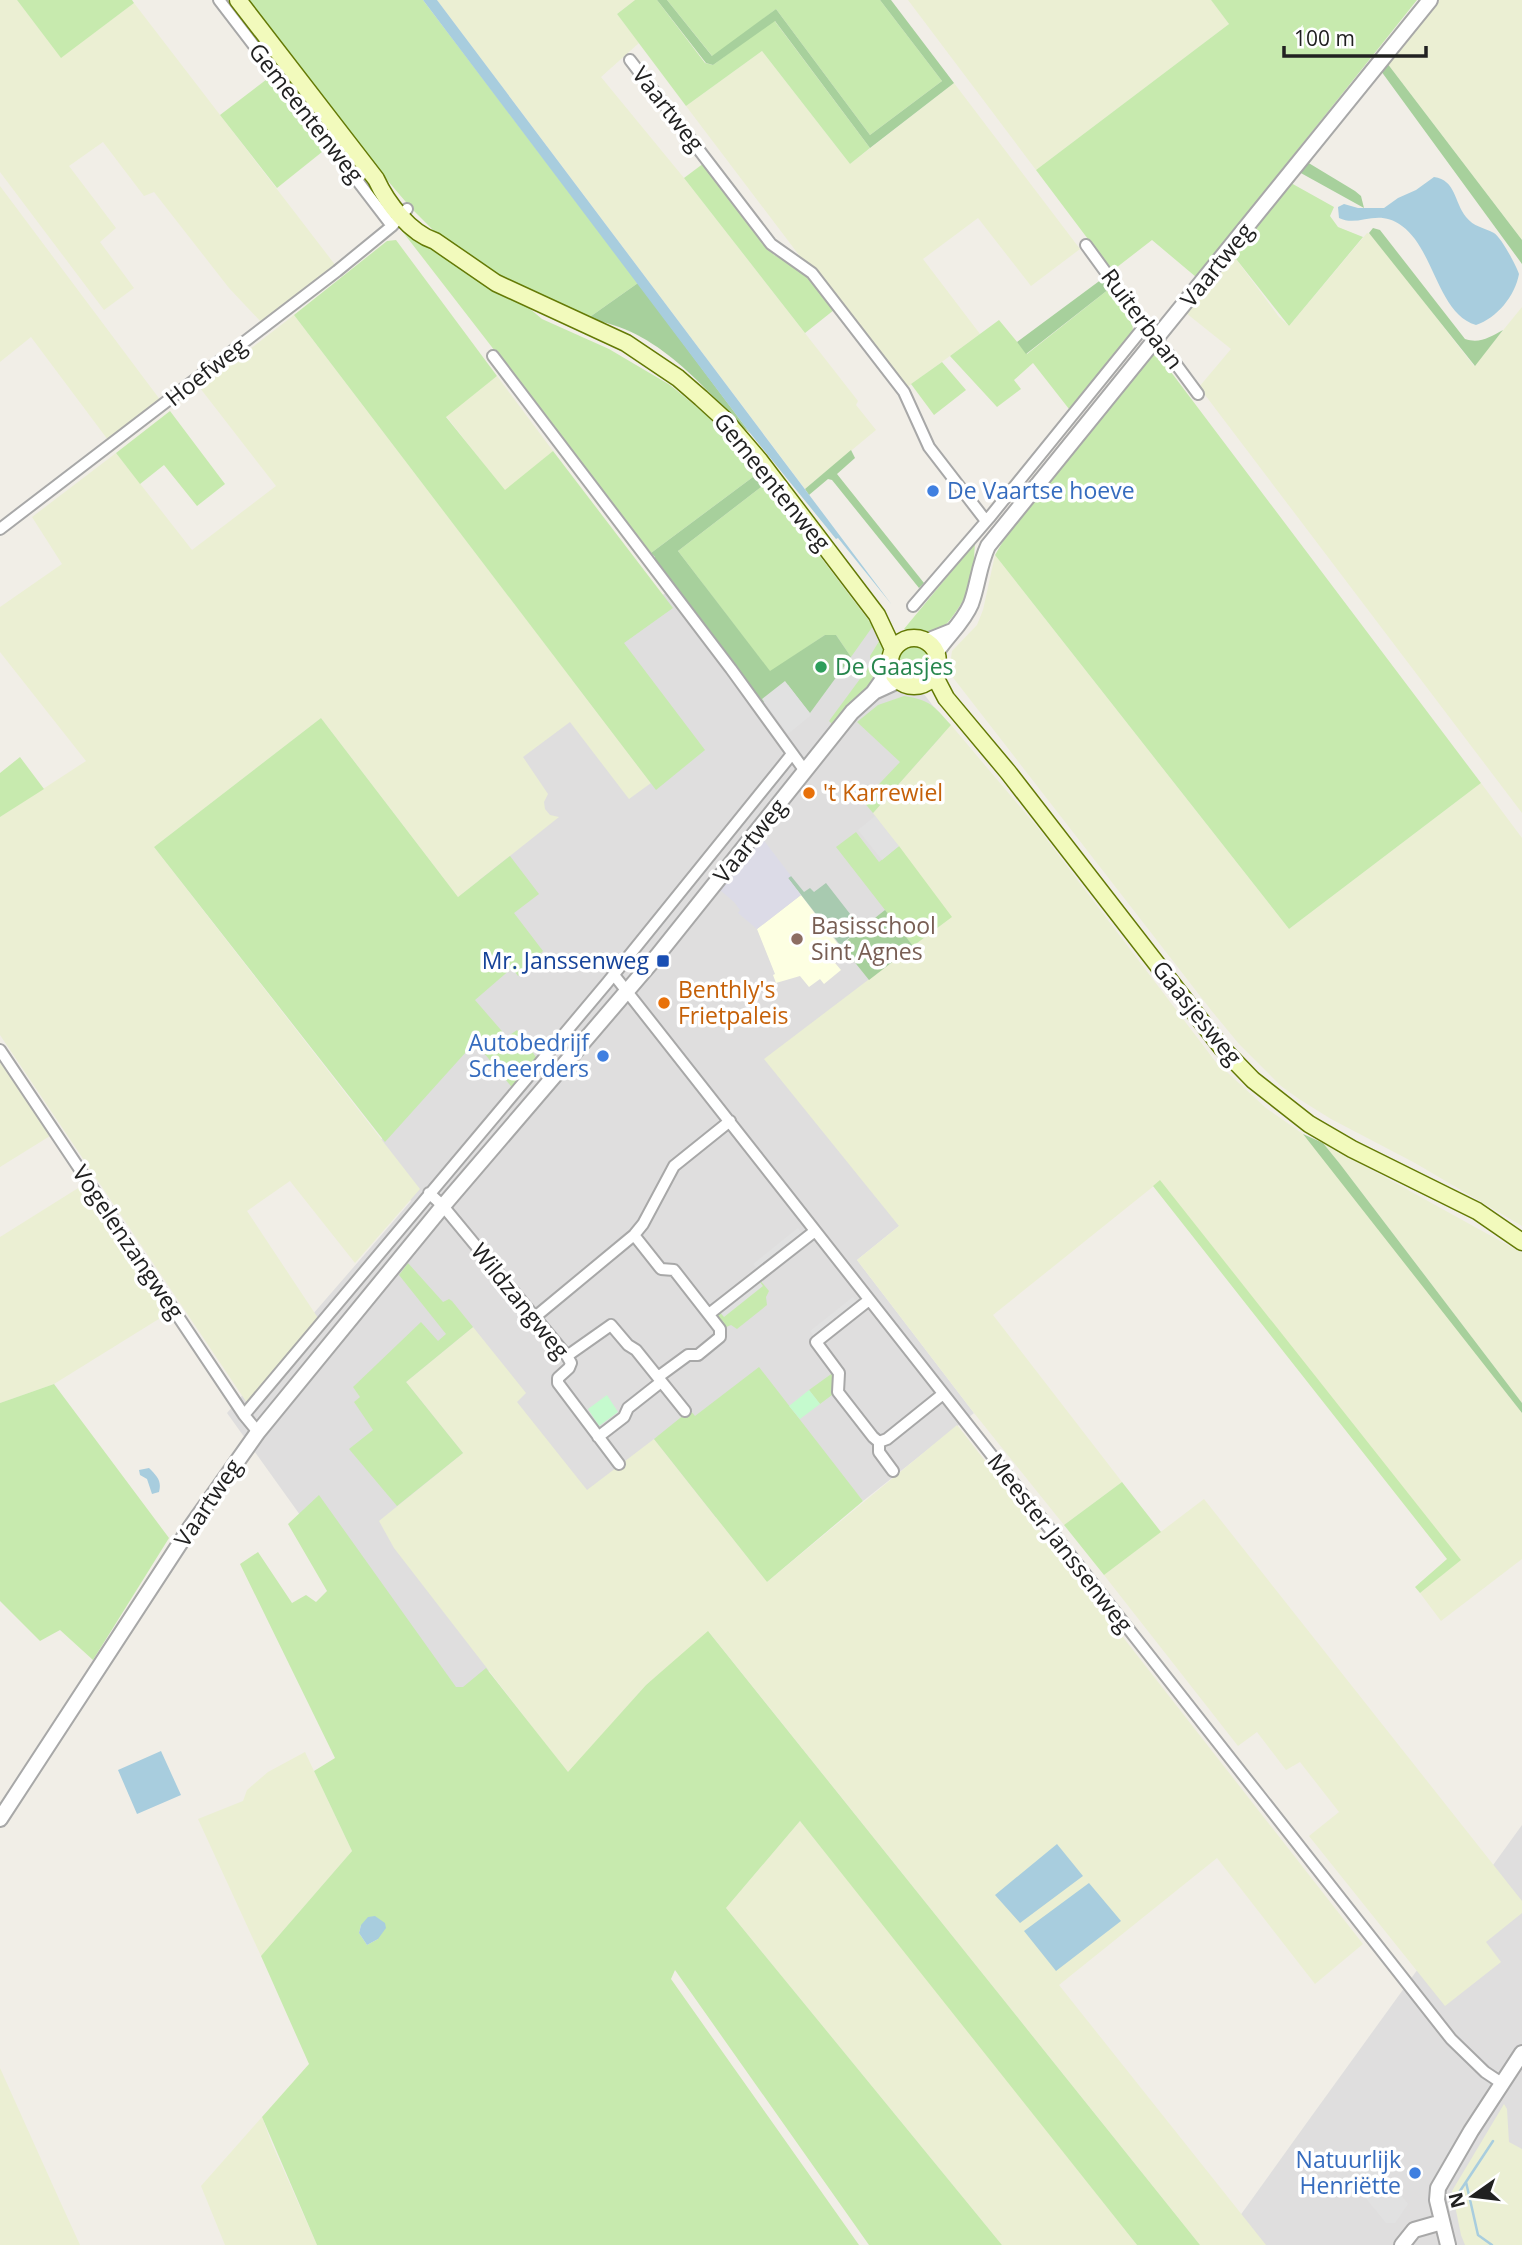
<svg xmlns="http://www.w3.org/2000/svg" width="1522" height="2245" font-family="'Open Sans',sans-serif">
	<rect width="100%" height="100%" fill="#f1eee7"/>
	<path fill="#dfdede" d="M 681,581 L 862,613 L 940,715 L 953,915 L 899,1226 L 857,1260 L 974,1413 L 863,1501 L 818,1448 L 492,1668 L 439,1709 L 227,1413 L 411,1201 L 379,1142 L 483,1026 L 469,997 L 479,875 L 501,760 L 613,633 Z
		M 1522,1825 L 1522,2245 L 1219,2245 L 1303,2128 Z"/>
	<path fill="#fdffe2" d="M 801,895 L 841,948 L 830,957 L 841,970 L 824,984 L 820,979 L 809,987 L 800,976 L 776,983 L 773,975 L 775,974 L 757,929 Z"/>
	<path fill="#ebefd3" d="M 0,0 L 17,0 L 61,57 L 134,3 L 336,266 L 262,323 L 229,288 L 154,192 L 144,196 L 103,142 L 69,166 L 116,228 L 100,242 L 134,288 L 104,310 L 0,172 Z
		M 437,0 L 635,0 L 617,14 L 639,43 L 601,77 L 684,178 L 858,401 L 856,405 L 876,430 L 805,489 Z
		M 908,0 L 1211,0 L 1229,24 L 1036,170 Z
		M 1438,0 L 1522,0 L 1522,240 L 1387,63 Z
		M 762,51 L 850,164 L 954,83 L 1080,249 L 1031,286 L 978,218 L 923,259 L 980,334 L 902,391 L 686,106 Z
		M 0,186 L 161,401 L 108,440 L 31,337 L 0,362 Z
		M 1367,233 L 1371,234 L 1379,244 L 1474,366 L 1522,307 L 1522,813 L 1199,387 L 1231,349 L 1186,313 L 1233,255 L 1279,317 L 1289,326 Z
		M 294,315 L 651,783 L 629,799 L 570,722 L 523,757 L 548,794 L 544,802 L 545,809 L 550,815 L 559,817 L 458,897 L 321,718 L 154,847 L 420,1189 L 355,1263 L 290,1181 L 247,1211 L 320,1321 L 252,1402 L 247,1403 L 0,1035 L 0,817 L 86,761 L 0,652 L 0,607 L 62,564 L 32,517 L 116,453 L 192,550 L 276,486 L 200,388 Z
		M 497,376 L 553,451 L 505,491 L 446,416 Z
		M 995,555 L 1289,929 L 1481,783 L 1522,838 L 1522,1226 L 1415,1163 L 1331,1119 L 1299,1099 L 1281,1086 L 1239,1044 L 1211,1010 L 951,675 L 950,665 L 952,651 L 977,625 L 983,610 Z
		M 951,725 L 1038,828 L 1215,1061 L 1266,1108 L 1303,1134 L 1319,1151 L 1522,1413 L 1522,1559 L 1441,1621 L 1420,1593 L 1460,1560 L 1160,1181 L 993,1315 L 1122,1482 L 1064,1525 L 974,1413 L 857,1260 L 899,1226 L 764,1059 L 951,917 L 873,813 Z
		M 0,1062 L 50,1136 L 0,1167 Z
		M 1323,1143 L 1522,1253 L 1522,1403 L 1340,1164 Z
		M 83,1185 L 170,1312 L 54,1384 L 0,1403 L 0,1237 Z
		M 473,1327 L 526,1393 L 517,1402 L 587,1490 L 654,1439 L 767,1582 L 957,1425 L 1363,1944 L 1315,1984 L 1217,1858 L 1059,1985 L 1266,2245 L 1200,2245 L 709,1632 L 646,1685 L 568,1773 L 394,1548 L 379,1521 L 463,1453 L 406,1382 Z
		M 1204,1499 L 1522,1901 L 1522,1913 L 1486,1942 L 1501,1962 L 1445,2006 L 1309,1836 L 1339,1812 L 1300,1762 L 1286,1770 L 1257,1732 L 1238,1746 L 1104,1575 Z
		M 305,1752 L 352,1851 L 261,1956 L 198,1819 L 243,1801 L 247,1790 L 268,1772 Z
		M 800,1821 L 904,1950 L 1137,2245 L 1002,2245 L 726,1908 Z
		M 0,2068 L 59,2199 L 80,2245 L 0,2245 Z
		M 1504,2104 L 1507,2109 L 1509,2142 L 1522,2149 L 1522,2245 L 1465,2245 L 1461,2235 L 1452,2191 Z
		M 262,2117 L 272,2144 L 317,2245 L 225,2245 L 201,2186 Z"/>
	<path fill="#c7eaae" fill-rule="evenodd" d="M 17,0 L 132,0 L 134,3 L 61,58 Z
		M 246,0 L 423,0 L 638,283 L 587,319 L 528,294 L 442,239 L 411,208 L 364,153 Z
		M 635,0 L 657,0 L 705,63 L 713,65 L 774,20 L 870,148 L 850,164 L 762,51 L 686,106 L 617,14 Z
		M 667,0 L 880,0 L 942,81 L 870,135 L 776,9 L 713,57 Z
		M 1211,0 L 1417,0 L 1196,277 L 1152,240 L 1112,271 L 1036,170 L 1229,24 Z
		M 271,76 L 327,148 L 277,188 L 220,115 Z
		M 704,163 L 774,255 L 803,270 L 834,310 L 805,333 L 684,178 Z
		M 1291,183 L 1334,207 L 1330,216 L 1338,227 L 1363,237 L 1289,326 L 1233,255 Z
		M 399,227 L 408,227 L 523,303 L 542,319 L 609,349 L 670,385 L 704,413 L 725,434 L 757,474 L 651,553 Z
		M 396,240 L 497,376 L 446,417 L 505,490 L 553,451 L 673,608 L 624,643 L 705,750 L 656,790 L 294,315 L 387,241 Z
		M 1109,289 L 1132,322 L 1133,331 L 1069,409 L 1033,363 L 1014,380 L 1021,389 L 997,407 L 950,356 L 999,320 L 1027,354 Z
		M 1153,355 L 1158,356 L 1174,376 L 1481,783 L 1289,929 L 995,555 L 1010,529 Z
		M 942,362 L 966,390 L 934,415 L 911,384 Z
		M 170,411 L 225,484 L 197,506 L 164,465 L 140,484 L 116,453 Z
		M 765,484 L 873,626 L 851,657 L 836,635 L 825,635 L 770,672 L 678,551 Z
		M 975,543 C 974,556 974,570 971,582 C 967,598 944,636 926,636 C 919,636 911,631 904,629 Z
		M 881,638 C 896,672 855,704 834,726 L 829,721 L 871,664 L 870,656 Z
		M896 661a17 17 0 1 1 34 0a17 17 0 1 1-34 0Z
		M 904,696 C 930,700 933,705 951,725 L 873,813 L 863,801 L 900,762 L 857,722 L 878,705 Z
		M 321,718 L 458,897 L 510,856 L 539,894 L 514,913 L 543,951 L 518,976 L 512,968 L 475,1000 L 507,1037 L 517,1030 L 538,1060 L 514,1090 L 475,1042 L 385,1142 L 154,847 Z
		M 20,757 L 44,789 L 0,817 L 0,773 Z
		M 856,832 L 879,862 L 899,846 L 952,917 L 913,946 L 836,847 Z
		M 1160,1180 L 1461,1560 L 1420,1593 L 1415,1587 L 1447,1559 L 1153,1186 Z
		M 408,1263 L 443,1302 L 449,1299 L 452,1301 L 473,1327 L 406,1382 L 463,1453 L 397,1506 L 349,1449 L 373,1430 L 354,1402 L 360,1397 L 353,1387 L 421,1322 L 438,1341 L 446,1334 L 399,1275 Z
		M 759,1279 L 769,1291 L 766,1297 L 767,1305 L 737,1329 L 731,1325 L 724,1328 L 716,1316 L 717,1313 L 762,1286 Z
		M 759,1367 L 863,1501 L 767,1582 L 654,1439 L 690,1410 L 695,1416 Z
		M 834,1372 L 832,1395 L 820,1404 L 809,1390 Z
		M 54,1384 L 169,1538 L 93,1660 L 60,1630 L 40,1641 L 0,1601 L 0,1403 Z
		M 1122,1482 L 1161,1532 L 1104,1575 L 1064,1525 Z
		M 319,1495 L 456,1687 L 463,1687 L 486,1668 L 568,1772 L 646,1685 L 708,1631 L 1200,2245 L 1137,2245 L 800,1821 L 726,1908 L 1002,2245 L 869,2245 L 675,1970 L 671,1979 L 859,2245 L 317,2245 L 262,2117 L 309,2064 L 261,1956 L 352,1851 L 314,1771 L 335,1758 L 240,1564 L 258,1552 L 292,1603 L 306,1595 L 316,1602 L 327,1591 L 288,1524 ZM 361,1925 L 378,1939 L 367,1945 L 359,1933 Z"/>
	<path fill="#a7d09c" d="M 657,0 L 667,0 L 712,56 L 776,9 L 870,135 L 942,81 L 880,0 L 891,0 L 954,83 L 870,148 L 775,21 L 713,65 L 706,63 Z
		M 1387,63 L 1522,240 L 1522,264 L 1381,71 Z
		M 1307,162 L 1355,191 L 1361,196 L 1364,208 L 1299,172 Z
		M 1373,228 L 1380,230 L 1465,339 C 1480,344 1490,337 1503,330 L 1475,366 L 1369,233 Z
		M 1102,279 L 1109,289 L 1026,354 L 1017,342 Z
		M 638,283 L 750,433 C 701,387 660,329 587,319 Z
		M 851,450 L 855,458 L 837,474 L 924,583 L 919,588 L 832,480 L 828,479 L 809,495 L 805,489 Z
		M 757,474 L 765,484 L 678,551 L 770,671 L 825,635 L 836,635 L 851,657 L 810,713 L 788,685 L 780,687 L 760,705 L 654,565 L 655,557 L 651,553 Z
		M 885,910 L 913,946 L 869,980 L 841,945 Z
		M 1303,1134 L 1323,1143 L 1340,1164 L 1522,1403 L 1522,1413 Z"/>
	<path fill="#a8cab0" d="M 791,876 L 804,892 L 810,888 L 814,892 L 826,883 L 861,928 L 840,945 L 788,878 Z"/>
	<path fill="#c5face" d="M 809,1390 L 820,1404 L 800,1419 L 789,1406 Z
		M 607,1395 L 618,1412 L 599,1426 L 588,1409 Z"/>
	<path fill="#e1e1e1" d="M 785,681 L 811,715 L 788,734 L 762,699 Z
		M 875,816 L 899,846 L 882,860 L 858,830 Z
		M 798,1228 L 803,1235 L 758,1270 L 753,1264 Z
		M 758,1280 L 763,1286 L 724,1317 L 719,1311 Z
		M 853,1297 L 858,1304 L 815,1337 L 810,1331 Z
		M 1365,2150 L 1408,2204 L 1395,2223 L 1386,2223 L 1361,2192 L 1366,2181 L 1351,2161 Z"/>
	<path fill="#dcdbe7" d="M 762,838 L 791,876 L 788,878 L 801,895 L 757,929 L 738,913 L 740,910 L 734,902 L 720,890 Z"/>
	<path fill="#a8cdde" d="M 423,0 L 437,0 L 892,605 L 838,538 L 836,539 L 750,433 Z
		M 1434,177 C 1456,180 1454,202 1466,217 C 1474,227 1483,227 1494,233 C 1501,237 1516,265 1519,274 C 1515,296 1497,318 1476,325 C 1438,314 1434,249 1402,226 C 1377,207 1359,228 1339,218 L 1338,207 L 1344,204 L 1358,208 L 1384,208 L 1398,198 L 1416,190 Z
		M 149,1468 C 157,1476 162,1481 159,1492 L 152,1494 L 147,1479 L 140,1475 L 139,1470 Z
		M 161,1751 L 181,1795 L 137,1814 L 118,1770 Z
		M 1057,1844 L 1083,1876 L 1020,1923 L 995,1895 Z
		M 1089,1883 L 1121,1921 L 1056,1971 L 1024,1931 Z
		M 375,1916 L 385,1923 L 386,1928 L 378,1939 L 367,1945 L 359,1933 L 361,1925 L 368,1917 Z"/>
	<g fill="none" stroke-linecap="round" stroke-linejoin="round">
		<path stroke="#a8cdde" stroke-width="2.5" d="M 1466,2182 L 1478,2235 L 1492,2245
			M 1460,2191 L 1493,2141"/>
		<defs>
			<path id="minor" d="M 219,0 L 392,226
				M 630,60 L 771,244 L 812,273 L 904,392 L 929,447 L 986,521
				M 1086,245 L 1134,311 L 1143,328 L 1164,348 L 1198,394
				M 493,356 L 731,669 L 805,771
				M 0,529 L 337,271 L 392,226 L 407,209
				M 913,606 L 989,518 L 1143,328
				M 614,975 L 1451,2039 L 1485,2072 L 1503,2084
				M 0,1050 L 244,1415 L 258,1432
				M 429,1193 L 443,1206 L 567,1356 L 571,1363 L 569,1368 L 558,1378 L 558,1383 L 619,1464
				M 634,1235 L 661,1269 L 674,1270 L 720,1329 L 720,1337 L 698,1355 L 688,1355 L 658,1377
				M 869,1300 L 816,1342 L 839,1373 L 838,1392 L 873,1437 L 879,1442 L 887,1439 L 943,1394
				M 709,1314 L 815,1231
				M 535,1317 L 634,1235 L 643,1224 L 674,1166 L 730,1121
				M 567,1356 L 611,1325 L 628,1345 L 636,1350 L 685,1411
				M 244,1415 L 607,983 L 792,754
				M 598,1437 L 624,1417 L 628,1408 L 661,1382
				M 879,1442 L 879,1452 L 893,1471"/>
			<path id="tertiary" d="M 927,641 L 952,631
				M 936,653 C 947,636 963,623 971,604 C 978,585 979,565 988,546 L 1430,0
				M 874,692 L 898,681
				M 0,1819 L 190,1528 L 258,1432 L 443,1206 L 657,956 L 852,712 L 873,693 L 890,669
				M 1402,2245 L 1414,2230 L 1442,2222
				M 1448,2245 L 1437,2200 L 1438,2188 L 1471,2131 L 1522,2053"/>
			<path id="secondary" d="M 238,0 L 376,179 C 387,203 410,233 435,241 L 496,283 L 626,343 L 678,378 L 701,398 L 724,419 L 760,461 L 877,615 L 893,649
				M890 662a24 24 0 1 1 48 0a24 24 0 1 1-48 0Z
				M 934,675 L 946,698 L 1008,772 L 1222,1048 L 1253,1080 L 1309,1124 L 1352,1149 L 1477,1211 L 1522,1242"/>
		</defs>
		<use href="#minor" stroke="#a8a8a8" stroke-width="14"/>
		<use href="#tertiary" stroke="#a8a8a8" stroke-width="18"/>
		<use href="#secondary" stroke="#647a05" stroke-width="19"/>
		<use href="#minor" stroke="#fff" stroke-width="10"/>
		<use href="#tertiary" stroke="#fff" stroke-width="14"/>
		<use href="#secondary" stroke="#f2fabc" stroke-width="16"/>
	</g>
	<g fill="#3f7fe0" stroke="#fff" stroke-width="2.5">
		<circle cx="933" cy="491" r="7"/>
		<circle cx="603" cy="1056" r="7"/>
		<circle cx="1415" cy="2173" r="7"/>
	</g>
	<circle fill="#2e9e5b" stroke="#fff" stroke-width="2.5" cx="821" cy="667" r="7"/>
	<g fill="#e8710a" stroke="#fff" stroke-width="2.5">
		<circle cx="809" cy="793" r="7"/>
		<circle cx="664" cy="1003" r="7"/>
	</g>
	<circle fill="#8d6e63" stroke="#fff" stroke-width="2.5" cx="797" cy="939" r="7"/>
	<rect fill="#1a4fb4" stroke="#fff" stroke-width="2.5" x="656" y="954" width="14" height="14" rx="3.5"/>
	<g text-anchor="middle" stroke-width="7" stroke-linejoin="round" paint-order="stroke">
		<g font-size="23" fill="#212121" stroke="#fff">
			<text transform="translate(668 109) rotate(52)" y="8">Vaartweg</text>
			<text transform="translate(306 113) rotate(52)" y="8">Gemeentenweg</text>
			<text transform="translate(1217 265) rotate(-51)" y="8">Vaartweg</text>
			<text transform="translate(1142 319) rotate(53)" y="8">Ruiterbaan</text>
			<text transform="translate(206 372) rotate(-38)" y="8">Hoefweg</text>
			<text transform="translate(772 482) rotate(51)" y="8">Gemeentenweg</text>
			<text transform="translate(750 841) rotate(-51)" y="8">Vaartweg</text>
			<text transform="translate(1197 1013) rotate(51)" y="8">Gaasjesweg</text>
			<text transform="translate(128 1242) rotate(56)" y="8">Vogelenzangweg</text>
			<text transform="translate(520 1301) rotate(51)" y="8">Wildzangweg</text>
			<text transform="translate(208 1503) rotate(-56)" y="8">Vaartweg</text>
			<text transform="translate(1060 1543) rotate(52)" y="8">Meester Janssenweg</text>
		</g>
		<g font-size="23" fill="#366cbe" stroke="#fff" text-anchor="end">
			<text x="947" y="499" text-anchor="start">De Vaartse hoeve</text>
			<text x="589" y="1051">Autobedrijf<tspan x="589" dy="26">Scheerders</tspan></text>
			<text x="1401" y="2168">Natuurlijk<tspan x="1401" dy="26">Henriëtte</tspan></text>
		</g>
		<g font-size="23" fill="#27864d" stroke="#fff" text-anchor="start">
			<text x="835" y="675">De Gaasjes</text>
		</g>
		<g font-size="23" fill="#c56008" stroke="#fff" text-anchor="start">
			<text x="823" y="801">'t Karrewiel</text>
			<text x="678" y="998">Benthly's<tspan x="678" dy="26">Frietpaleis</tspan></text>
		</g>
		<g font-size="23" fill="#785e54" stroke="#fff" text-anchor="start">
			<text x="811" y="934">Basisschool<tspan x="811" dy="26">Sint Agnes</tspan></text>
		</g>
		<g font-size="23" fill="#164399" stroke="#fff" text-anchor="end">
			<text x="649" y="969">Mr. Janssenweg</text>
		</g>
	</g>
	<g transform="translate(1473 2196) rotate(256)" stroke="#ffffff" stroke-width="5" paint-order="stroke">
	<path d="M0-5L12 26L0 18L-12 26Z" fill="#212121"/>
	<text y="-10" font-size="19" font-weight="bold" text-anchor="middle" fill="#212121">N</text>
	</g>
	<path d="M1284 46v10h142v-10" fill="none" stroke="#212121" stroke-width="3.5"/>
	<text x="1294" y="46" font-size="21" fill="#212121" stroke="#ffffff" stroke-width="5" paint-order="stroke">100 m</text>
</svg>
